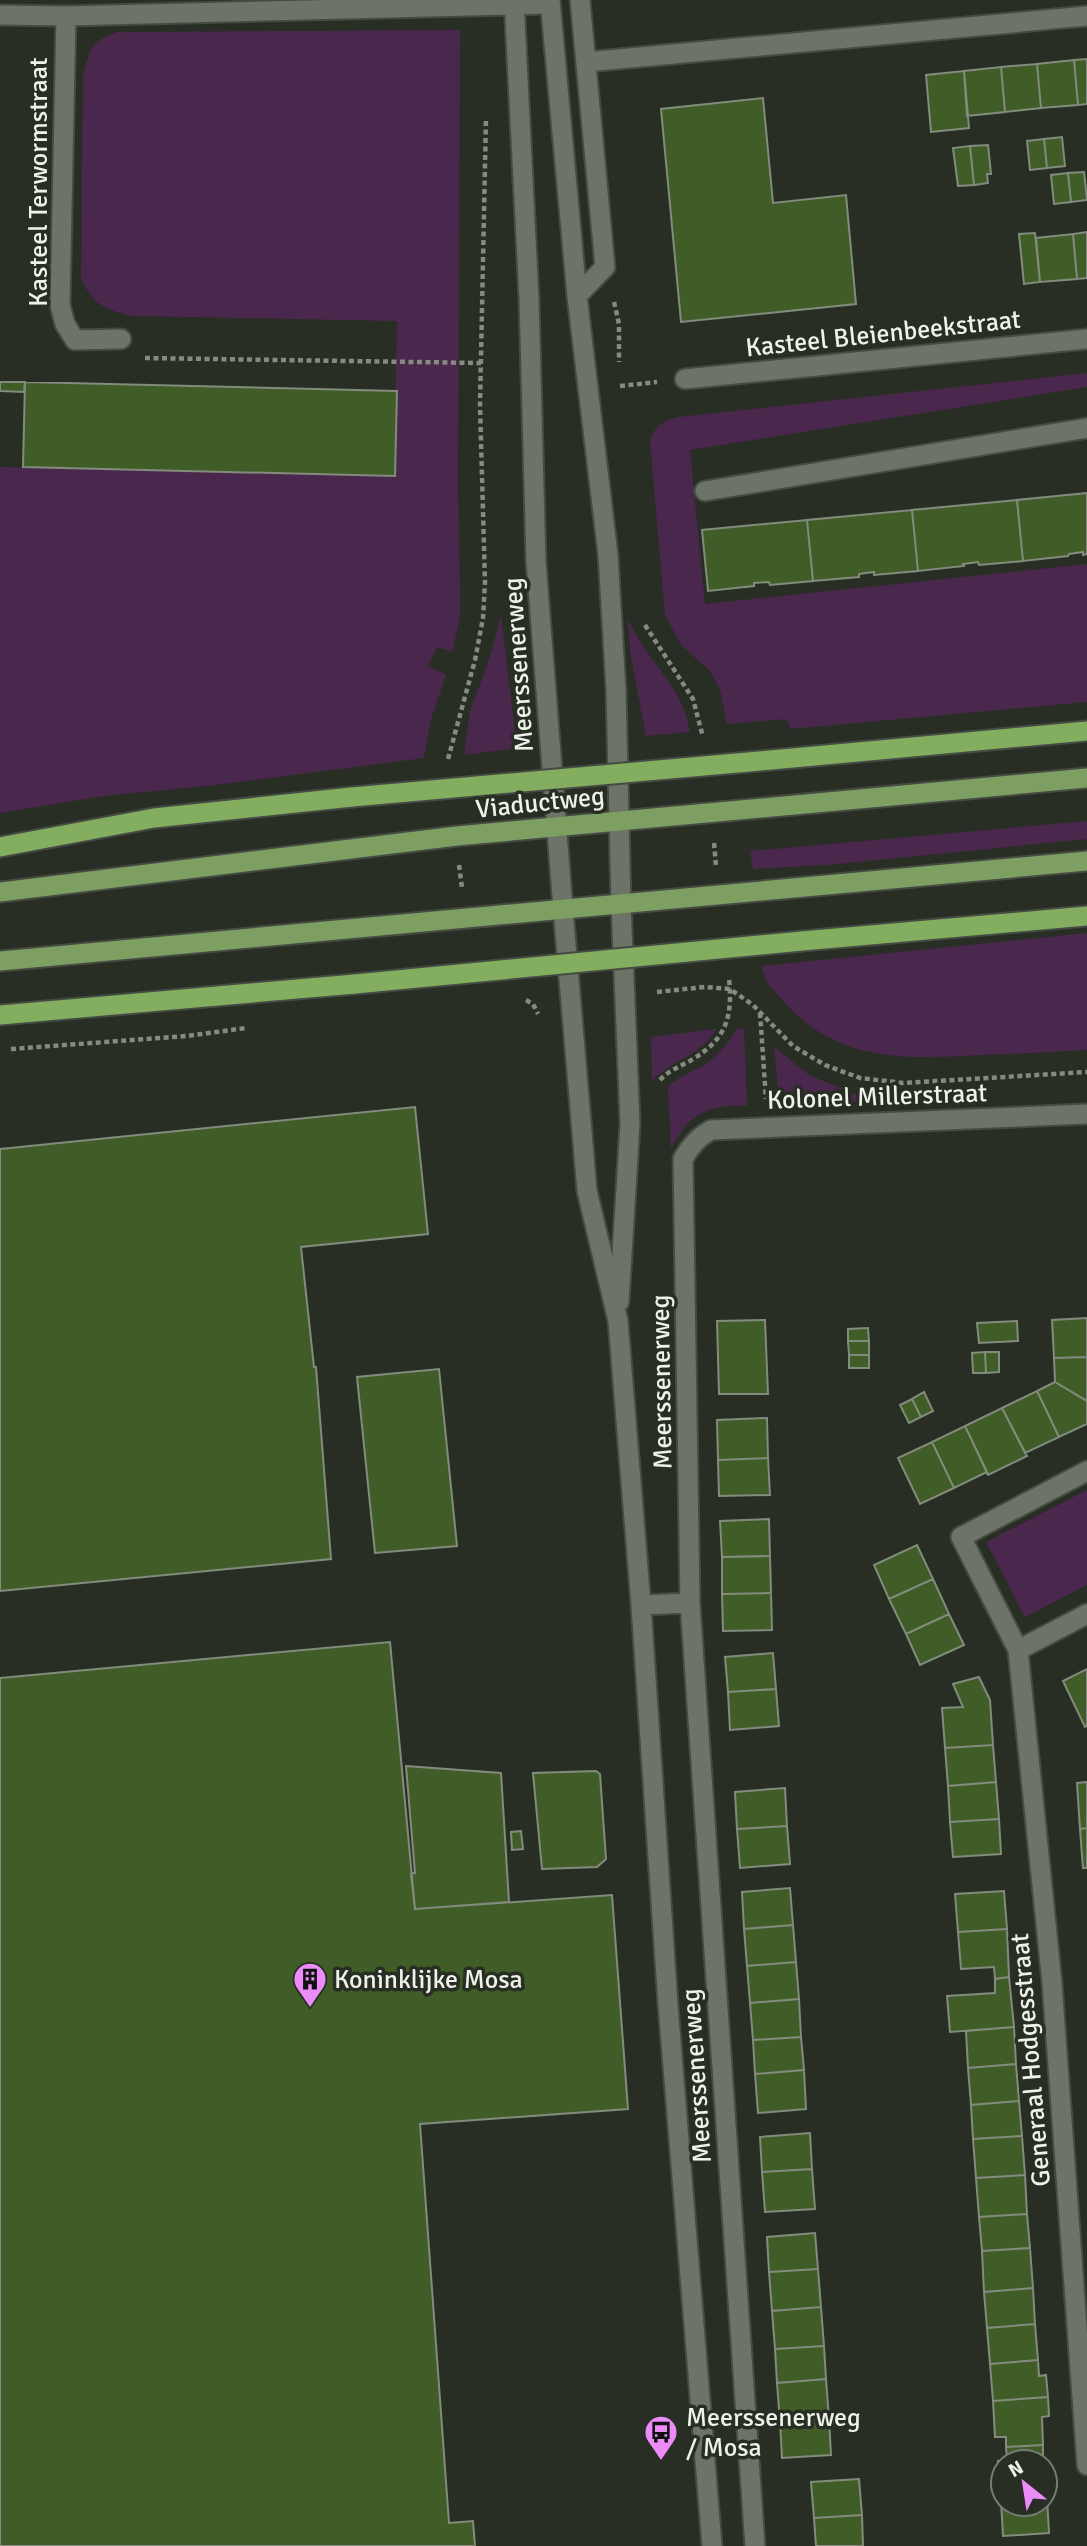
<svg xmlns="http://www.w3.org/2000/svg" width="1087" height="2546" font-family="Signika,sans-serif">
	<rect width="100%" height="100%" fill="#282e23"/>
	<path fill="#4a284d" d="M 460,30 L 458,487 L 460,591 L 460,617 L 452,652 L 437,647 L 428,666 L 446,675 L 431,719 L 424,758 L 216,785 L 104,796 L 0,813 L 0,467 L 394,476 L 397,321 L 132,316 C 104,309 93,305 81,278 L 83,75 C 90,50 91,41 117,32 Z
		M 1087,373 L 1087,387 L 690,450 L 705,604 L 1087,564 L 1087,702 L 790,729 L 787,719 L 727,724 L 720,689 L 710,671 L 681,645 L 665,615 L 650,441 C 655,425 663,421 678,417 Z
		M 501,616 L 517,748 L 464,755 L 470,711 L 490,657 Z
		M 628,618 C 646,663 682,682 690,732 L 646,736 L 630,652 Z
		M 1087,821 L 1087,839 L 827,865 L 753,869 L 750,851 Z
		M 1087,933 L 1087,1050 C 1051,1052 1016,1054 980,1055 C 909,1059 840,1063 787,1005 C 776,993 764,983 762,966 Z
		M 744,1028 L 747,1106 C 708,1104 687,1115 671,1150 L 668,1087 C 678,1077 690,1073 702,1066 C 718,1056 728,1044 737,1029 Z
		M 716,1029 C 703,1055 671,1060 652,1081 L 651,1037 Z
		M 774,1047 L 809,1075 L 871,1101 L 780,1105 Z
		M 1087,1490 L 1087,1585 L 1025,1617 L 986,1542 Z"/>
	<path fill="#405d27" stroke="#838b7e" stroke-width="2" d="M 1087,59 L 1087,104 L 1078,105 L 1074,60 Z
		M 1074,60 L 1078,105 L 1041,108 L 1037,64 Z
		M 1037,64 L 1041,108 L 1005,112 L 1001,67 Z
		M 1001,67 L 1005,112 L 967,116 L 964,71 Z
		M 964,71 L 969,128 L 931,132 L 926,75 Z
		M 763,98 L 773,203 L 846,195 L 856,304 L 681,322 L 661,109 Z
		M 1062,137 L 1065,166 L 1047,168 L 1044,139 Z
		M 1044,139 L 1047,168 L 1030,170 L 1027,141 Z
		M 988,145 L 991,174 L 987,174 L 988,183 L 974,185 L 970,146 Z
		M 970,146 L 974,185 L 958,186 L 953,148 Z
		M 1084,172 L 1087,200 L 1071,202 L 1068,173 Z
		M 1068,173 L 1071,202 L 1054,204 L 1051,175 Z
		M 1087,232 L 1087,278 L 1077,279 L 1073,234 Z
		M 1035,233 L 1040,282 L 1024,284 L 1019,234 Z
		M 1073,234 L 1077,279 L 1040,282 L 1036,238 Z
		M 0,382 L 25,382 L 24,392 L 0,391 Z
		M 25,382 L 397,391 L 395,476 L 23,467 Z
		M 1087,493 L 1087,554 L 1083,555 L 1083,552 L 1069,554 L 1068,556 L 1023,561 L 1017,500 Z
		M 1017,500 L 1023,561 L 979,565 L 978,562 L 971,563 L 963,564 L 964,566 L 918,571 L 912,510 Z
		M 912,510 L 918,571 L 874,575 L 874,572 L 866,573 L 859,574 L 859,577 L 813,581 L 807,520 Z
		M 807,520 L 813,581 L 770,585 L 769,582 L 754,583 L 754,586 L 708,591 L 702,530 Z
		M 415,1107 L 428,1234 L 301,1247 L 314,1367 L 316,1367 L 331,1559 L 0,1591 L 0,1149 Z
		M 1087,1318 L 1087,1357 L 1054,1358 L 1052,1320 Z
		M 765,1320 L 768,1394 L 719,1394 L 717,1321 Z
		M 1017,1321 L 1018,1341 L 979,1343 L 977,1323 Z
		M 868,1328 L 869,1341 L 848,1341 L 848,1329 Z
		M 848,1341 L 869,1341 L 869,1355 L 849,1355 Z
		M 985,1352 L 999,1352 L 999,1372 L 986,1373 Z
		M 985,1352 L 986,1373 L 973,1373 L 972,1353 Z
		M 849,1355 L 869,1355 L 869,1368 L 849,1368 Z
		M 1087,1357 L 1087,1401 L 1055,1382 L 1054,1358 Z
		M 439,1369 L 457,1546 L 375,1553 L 357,1377 Z
		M 1055,1382 L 1087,1401 L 1087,1424 L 1059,1437 L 1037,1391 Z
		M 1037,1391 L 1059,1437 L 1025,1453 L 1002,1408 Z
		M 924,1392 L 933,1411 L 921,1417 L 912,1399 Z
		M 912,1399 L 921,1417 L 909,1423 L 900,1405 Z
		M 1002,1408 L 1027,1456 L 988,1475 L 965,1426 Z
		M 767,1418 L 768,1458 L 718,1460 L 717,1420 Z
		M 965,1426 L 987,1472 L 954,1488 L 932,1442 Z
		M 932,1442 L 954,1488 L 920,1504 L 898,1458 Z
		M 768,1458 L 770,1495 L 719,1496 L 718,1460 Z
		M 769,1519 L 770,1556 L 722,1557 L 720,1521 Z
		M 917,1545 L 933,1579 L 889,1599 L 874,1565 Z
		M 770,1556 L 771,1593 L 722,1594 L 722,1557 Z
		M 933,1579 L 949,1614 L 906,1634 L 889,1599 Z
		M 771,1593 L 772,1630 L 723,1631 L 722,1594 Z
		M 949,1614 L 964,1645 L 920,1665 L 906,1634 Z
		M 390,1642 L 415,1909 L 612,1895 L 628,2109 L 420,2124 L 449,2523 L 473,2521 L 475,2546 L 0,2546 L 0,1678 Z
		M 773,1653 L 776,1689 L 728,1692 L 725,1657 Z
		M 1087,1669 L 1087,1726 L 1085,1727 L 1063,1681 Z
		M 979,1677 L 990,1700 L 993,1745 L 945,1748 L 942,1708 L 963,1707 L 953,1684 Z
		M 776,1689 L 779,1726 L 730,1730 L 728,1692 Z
		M 993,1745 L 996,1782 L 948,1786 L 945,1748 Z
		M 406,1766 L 501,1773 L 509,1902 L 415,1909 L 411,1874 L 415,1873 Z
		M 596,1771 L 600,1774 L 606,1859 L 597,1867 L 542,1869 L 533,1773 Z
		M 996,1782 L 999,1819 L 950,1822 L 948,1786 Z
		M 1087,1782 L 1087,1828 L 1080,1829 L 1077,1783 Z
		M 785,1788 L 787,1826 L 737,1829 L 735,1792 Z
		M 999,1819 L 1001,1854 L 953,1857 L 950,1822 Z
		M 787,1826 L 790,1864 L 740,1868 L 737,1829 Z
		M 1087,1828 L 1087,1868 L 1083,1868 L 1080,1829 Z
		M 521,1831 L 523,1849 L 512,1850 L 511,1832 Z
		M 790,1888 L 793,1925 L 744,1929 L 742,1892 Z
		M 1004,1891 L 1007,1929 L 958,1932 L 955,1894 Z
		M 793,1925 L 796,1962 L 747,1966 L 744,1929 Z
		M 1007,1929 L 1009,1977 L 995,1979 L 994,1967 L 961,1969 L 958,1932 Z
		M 796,1962 L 799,1999 L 750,2003 L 747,1966 Z
		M 1009,1977 L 1014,2027 L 950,2032 L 947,1996 L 995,1993 L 995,1979 Z
		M 799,1999 L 801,2037 L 753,2040 L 750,2003 Z
		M 1014,2027 L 1016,2064 L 968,2068 L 966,2031 Z
		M 801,2037 L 804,2070 L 755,2074 L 753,2040 Z
		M 1016,2064 L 1019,2101 L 971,2105 L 968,2068 Z
		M 804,2070 L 806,2109 L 758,2113 L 755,2074 Z
		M 1019,2101 L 1022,2136 L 973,2139 L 971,2105 Z
		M 810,2133 L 812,2169 L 762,2172 L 760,2137 Z
		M 1022,2136 L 1025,2175 L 976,2178 L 973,2139 Z
		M 812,2169 L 815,2209 L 765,2212 L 762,2172 Z
		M 1025,2175 L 1027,2214 L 979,2217 L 976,2178 Z
		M 1027,2214 L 1030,2248 L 982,2251 L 979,2217 Z
		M 815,2233 L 818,2269 L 769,2272 L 767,2237 Z
		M 1030,2248 L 1033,2288 L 984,2292 L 982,2251 Z
		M 818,2269 L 821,2307 L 772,2311 L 769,2272 Z
		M 1033,2288 L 1035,2324 L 987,2328 L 984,2292 Z
		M 821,2307 L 824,2346 L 775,2349 L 772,2311 Z
		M 1035,2324 L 1038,2360 L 990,2364 L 987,2328 Z
		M 824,2346 L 826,2379 L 777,2383 L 775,2349 Z
		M 1038,2360 L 1039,2376 L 1046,2375 L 1048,2397 L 993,2401 L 990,2364 Z
		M 826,2379 L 829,2418 L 780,2422 L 777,2383 Z
		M 1048,2397 L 1049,2416 L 1042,2417 L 1043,2445 L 1006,2447 L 1006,2437 L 995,2437 L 993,2401 Z
		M 829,2418 L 831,2455 L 782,2458 L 780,2422 Z
		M 1043,2445 L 1043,2458 L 1045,2458 L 1046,2475 L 1047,2497 L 1045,2497 L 1045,2462 L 1003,2462 L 1003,2500 L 1001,2501 L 998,2461 L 1007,2460 L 1006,2447 Z
		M 859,2479 L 862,2515 L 814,2518 L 811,2482 Z
		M 1045,2497 L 1047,2497 L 1049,2533 L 1003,2536 L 1001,2501 L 1003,2500 L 1003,2504 L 1045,2504 Z
		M 862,2515 L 863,2546 L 816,2546 L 814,2518 Z"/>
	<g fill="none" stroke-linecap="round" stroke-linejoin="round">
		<defs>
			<path id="service" d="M 705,491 L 1087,428"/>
			<path id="pedestrian" d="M 1018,1650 L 961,1537 L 1087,1471"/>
			<path id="minor" d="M 0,15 L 66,16 L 550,4
				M 66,16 L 60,305 L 65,324 L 75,340 L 121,339
				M 586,62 L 1087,16
				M 577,296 L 605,267 L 580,0
				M 685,379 L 1087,339
				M 563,909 L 587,1191 L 618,1321 L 641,1605 L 668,2005 L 712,2546
				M 619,1302 L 630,1124 L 621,904
				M 641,1605 L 690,1603
				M 1087,1614 L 1018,1650 L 1052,1983 L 1087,2465
				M 755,2546 L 690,1603 L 683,1159 C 690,1146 698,1137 711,1130 L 1087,1114"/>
			<path id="tertiary" d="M 514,0 L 529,299 L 536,562 L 563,909
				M 550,0 L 577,296 L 608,555 L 616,690 L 621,904"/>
			<path id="primary" d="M 0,892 L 457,836 L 1087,778
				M 0,961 L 1087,861"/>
			<path id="trunk" d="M 771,760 L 1087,731
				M 0,847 L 154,818 L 352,797
				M 802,941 L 1087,916
				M 0,1015 L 355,984"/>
		</defs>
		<use href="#service" stroke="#454b42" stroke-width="23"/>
		<use href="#pedestrian" stroke="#454b42" stroke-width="23"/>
		<use href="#minor" stroke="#454b42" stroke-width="23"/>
		<use href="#tertiary" stroke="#454b42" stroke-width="23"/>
		<use href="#primary" stroke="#454b42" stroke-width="23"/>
		<use href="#trunk" stroke="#454b42" stroke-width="23"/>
		<path stroke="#868b82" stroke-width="4.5" stroke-dasharray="5 3.5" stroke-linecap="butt" d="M 614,302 L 619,324 L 619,362
			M 145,358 L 481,363
			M 620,386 L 657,382
			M 645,625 L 693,699 L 703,737
			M 448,759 L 475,660 L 483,618 L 485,582 L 480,405 L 486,118
			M 714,843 L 716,866
			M 459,865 L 462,888
			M 657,992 L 705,987 L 730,989 L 753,1005 L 793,1046 L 825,1065 L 860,1078 L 903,1083 L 1087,1072
			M 526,1000 L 533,1004 L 538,1014
			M 760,1013 L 766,1099
			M 11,1049 L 187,1036 L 246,1028
			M 660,1080 C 669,1070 682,1066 693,1059 C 726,1039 733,1017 729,979"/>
		<use href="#service" stroke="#6c7367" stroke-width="19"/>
		<use href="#pedestrian" stroke="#6c7367" stroke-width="19"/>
		<use href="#minor" stroke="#6c7367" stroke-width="19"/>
		<use href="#tertiary" stroke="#6c7367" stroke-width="19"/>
		<use href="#primary" stroke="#7d9f62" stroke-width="19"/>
		<use href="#trunk" stroke="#83ae60" stroke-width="19"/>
		<defs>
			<path id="trunk-bridge" d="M 352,797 L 771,760
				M 355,984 L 802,941"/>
		</defs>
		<use href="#trunk-bridge" stroke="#454b42" stroke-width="23" stroke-linecap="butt"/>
		<use href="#trunk-bridge" stroke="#83ae60" stroke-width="19"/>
	</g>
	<defs>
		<symbol id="building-pin" viewBox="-11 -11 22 30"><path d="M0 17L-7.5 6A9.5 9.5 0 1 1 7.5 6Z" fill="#ed8cf9" stroke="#282e23"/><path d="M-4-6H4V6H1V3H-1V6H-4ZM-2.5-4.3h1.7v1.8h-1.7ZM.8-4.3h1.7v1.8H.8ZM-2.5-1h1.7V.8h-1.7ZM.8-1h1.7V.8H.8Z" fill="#111"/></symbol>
		<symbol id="bus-pin" viewBox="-11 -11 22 30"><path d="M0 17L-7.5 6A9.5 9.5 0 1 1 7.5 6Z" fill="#ed8cf9" stroke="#282e23"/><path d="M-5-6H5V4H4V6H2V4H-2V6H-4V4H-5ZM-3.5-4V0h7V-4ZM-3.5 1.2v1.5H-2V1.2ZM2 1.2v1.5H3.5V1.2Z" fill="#111"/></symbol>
	</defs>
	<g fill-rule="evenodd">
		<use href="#building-pin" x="291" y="1960" width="38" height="52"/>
		<use href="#bus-pin" x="642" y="2413" width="38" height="52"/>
	</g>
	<g text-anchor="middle" stroke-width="7" stroke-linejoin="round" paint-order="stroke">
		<g font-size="26" fill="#eef2eb" stroke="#282e23">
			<text transform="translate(38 182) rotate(-90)" y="9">Kasteel Terwormstraat</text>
			<text transform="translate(883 333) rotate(-6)" y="9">Kasteel Bleienbeekstraat</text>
			<text transform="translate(518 665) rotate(-94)" y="9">Meerssenerweg</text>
			<text transform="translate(540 802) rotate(-6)" y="9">Viaductweg</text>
			<text transform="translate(877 1096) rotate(-2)" y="9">Kolonel Millerstraat</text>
			<text transform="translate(661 1382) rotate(-91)" y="9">Meerssenerweg</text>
			<text transform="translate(1030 2060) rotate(-95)" y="9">Generaal Hodgesstraat</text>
			<text transform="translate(696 2076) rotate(-94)" y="9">Meerssenerweg</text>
		</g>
		<g font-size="26" fill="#eef2eb" stroke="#282e23" text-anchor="start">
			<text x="334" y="1988">Koninklijke Mosa</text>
			<text x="686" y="2426">Meerssenerweg<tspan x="686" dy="30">/ Mosa</tspan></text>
		</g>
	</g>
	<g transform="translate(1024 2483) rotate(330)"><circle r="33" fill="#282e23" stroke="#777c73" stroke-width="2"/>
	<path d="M0-5L12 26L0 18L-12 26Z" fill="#ed8cf9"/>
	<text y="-10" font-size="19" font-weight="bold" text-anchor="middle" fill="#eef2eb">N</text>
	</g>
</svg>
